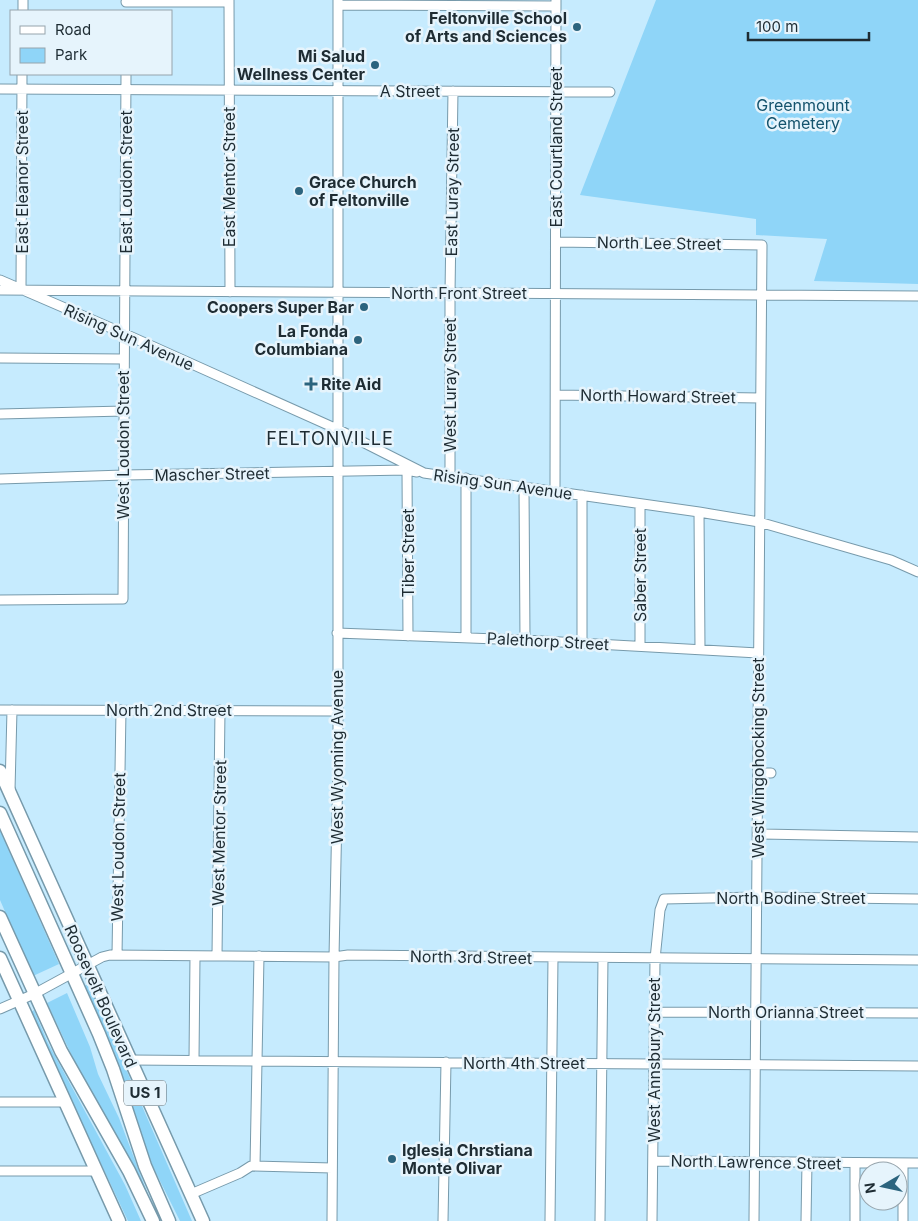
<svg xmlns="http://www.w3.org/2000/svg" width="918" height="1221" font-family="Inter,sans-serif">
	<rect width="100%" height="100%" fill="#c6ebfe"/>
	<path fill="#8fd5f8" d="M 656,0 L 918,0 L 918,284 L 814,281 L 827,239 L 756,235 L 756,219 L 580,195 Z
		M 0,830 L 59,964 L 33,976 L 0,900 Z
		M 89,984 L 192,1221 L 180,1221 L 153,1167 L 129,1101 L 84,986 Z
		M 67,993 L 90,1047 L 98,1074 L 119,1118 L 150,1200 L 107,1119 L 81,1075 L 47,1003 Z
		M 34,1010 L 48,1043 L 125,1185 L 141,1221 L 128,1221 L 30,1013 Z"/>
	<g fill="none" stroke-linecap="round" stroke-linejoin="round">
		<defs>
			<path id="minor" d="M 229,0 L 230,292
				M 126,2 L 229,2
				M 338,5 L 556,6
				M 23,11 L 23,0
				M 0,89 L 610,92
				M 556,242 L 762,245 L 754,1221
				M 0,280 L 125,334 L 337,429 L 424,473 L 699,512 L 759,522 L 891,560 L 918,572
				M 0,290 L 918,296
				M 21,290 L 22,74
				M 0,358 L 124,359
				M 556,395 L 760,398
				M 0,414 L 124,411
				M 407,470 L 408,636
				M 450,476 L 450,293 L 453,91
				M 466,478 L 466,637
				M 0,479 L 124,475 L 407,470 L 417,472
				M 524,487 L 525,640
				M 555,491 L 556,0
				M 699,512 L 700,649
				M 0,600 L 123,599 L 126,74
				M 337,633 L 525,640 L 758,653
				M 582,643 L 582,495
				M 640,646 L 640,504
				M 0,710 L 337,711
				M 758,773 L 771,773
				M 10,790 L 12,710
				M 757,834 L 918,837
				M 117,955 L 121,710
				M 217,956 L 220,710
				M 0,1009 L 34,994 L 102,957 L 110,955 L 334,957 L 348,955 L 918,960
				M 654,1012 L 918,1013
				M 130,1060 L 918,1066
				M 194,1060 L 195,956
				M 0,1102 L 65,1102
				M 653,1161 L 918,1163
				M 255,1166 L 259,956
				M 0,1171 L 96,1171
				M 191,1194 L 240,1173 L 251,1166 L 332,1168
				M 332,1221 L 334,957 L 338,764 L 338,0
				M 443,1221 L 446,1062
				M 550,1221 L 553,958
				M 600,1221 L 603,958
				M 652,1221 L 655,959 L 660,910 L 664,899 L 757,897 L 918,899
				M 806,1221 L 807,1162
				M 855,1221 L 855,1163
				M 903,1221 L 903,1163"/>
			<path id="highway" d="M 0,771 L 203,1221
				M 0,813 L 99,1034 L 113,1069 L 145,1166 L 169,1221
				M 0,917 L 61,1051 L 129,1171 L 153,1221
				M 0,958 L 119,1221"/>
		</defs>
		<use href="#minor" stroke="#779aab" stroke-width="11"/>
		<use href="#highway" stroke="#779aab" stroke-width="15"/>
		<use href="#minor" stroke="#fff" stroke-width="9"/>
		<use href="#highway" stroke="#fff" stroke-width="12"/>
	</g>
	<g fill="#2c647e" stroke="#e6f4fc" stroke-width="2">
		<circle cx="577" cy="27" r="5"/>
		<circle cx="375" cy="65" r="5"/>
		<circle cx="299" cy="191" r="5"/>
		<circle cx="364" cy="307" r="5"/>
		<circle cx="358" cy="340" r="5"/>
		<path d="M308.5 376.5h5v5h5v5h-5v5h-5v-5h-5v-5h5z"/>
		<circle cx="392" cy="1159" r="5"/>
	</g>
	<g text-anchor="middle" stroke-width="5" stroke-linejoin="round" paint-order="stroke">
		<rect fill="#e6f4fc" stroke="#5a686f" stroke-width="1" x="124" y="1080.5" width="42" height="25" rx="4"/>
		<g font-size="15" font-weight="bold" fill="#1e2c33">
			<text x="145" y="1098">US 1</text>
		</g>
		<g font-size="16" font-weight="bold" fill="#1e2c33" stroke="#e6f4fc" text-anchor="end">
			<text x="567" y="24">Feltonville School<tspan x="567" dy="18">of Arts and Sciences</tspan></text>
			<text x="365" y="62">Mi Salud<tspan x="365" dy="18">Wellness Center</tspan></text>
			<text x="309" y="188" text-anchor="start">Grace Church<tspan x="309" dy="18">of Feltonville</tspan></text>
			<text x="354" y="313">Coopers Super Bar</text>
			<text x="348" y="337">La Fonda<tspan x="348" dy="18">Columbiana</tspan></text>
			<text x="321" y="390" text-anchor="start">Rite Aid</text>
			<text x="402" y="1156" text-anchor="start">Iglesia Chrstiana<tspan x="402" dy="18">Monte Olivar</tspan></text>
		</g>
		<g font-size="16" fill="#1e2c33" stroke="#e6f4fc">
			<text x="410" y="97">A Street</text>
			<text transform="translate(556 147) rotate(-90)" y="6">East Courtland Street</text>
			<text transform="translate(229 177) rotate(-90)" y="6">East Mentor Street</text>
			<text transform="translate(22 182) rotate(-90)" y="6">East Eleanor Street</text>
			<text transform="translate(126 182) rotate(-90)" y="6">East Loudon Street</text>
			<text transform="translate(452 192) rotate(-89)" y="6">East Luray Street</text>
			<text transform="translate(659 243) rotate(1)" y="6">North Lee Street</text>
			<text x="459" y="299">North Front Street</text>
			<text transform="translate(129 337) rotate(24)" y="6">Rising Sun Avenue</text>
			<text transform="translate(450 385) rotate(-90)" y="6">West Luray Street</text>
			<text transform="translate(658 396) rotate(1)" y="6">North Howard Street</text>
			<text transform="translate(123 445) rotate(-90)" y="6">West Loudon Street</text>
			<text transform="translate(212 474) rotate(-1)" y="6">Mascher Street</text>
			<text transform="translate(503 484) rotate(8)" y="6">Rising Sun Avenue</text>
			<text transform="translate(408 553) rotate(-90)" y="6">Tiber Street</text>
			<text transform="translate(640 575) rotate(-90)" y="6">Saber Street</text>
			<text transform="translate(548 641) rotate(3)" y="6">Palethorp Street</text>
			<text x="169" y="716">North 2nd Street</text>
			<text transform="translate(337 757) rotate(-90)" y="6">West Wyoming Avenue</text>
			<text transform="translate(758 758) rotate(-90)" y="6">West Wingohocking Street</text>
			<text transform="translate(219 833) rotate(-89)" y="6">West Mentor Street</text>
			<text transform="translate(118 847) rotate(-89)" y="6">West Loudon Street</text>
			<text x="791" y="904">North Bodine Street</text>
			<text transform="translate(471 957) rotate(1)" y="6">North 3rd Street</text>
			<text transform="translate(101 996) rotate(66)" y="6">Roosevelt Boulevard</text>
			<text x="786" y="1018">North Orianna Street</text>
			<text transform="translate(654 1060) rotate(-90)" y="6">West Annsbury Street</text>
			<text x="524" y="1069">North 4th Street</text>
			<text transform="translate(756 1162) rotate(1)" y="6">North Lawrence Street</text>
		</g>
		<g font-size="16" fill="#14536d" stroke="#e6f4fc">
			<text x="803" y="111">Greenmount<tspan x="803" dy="18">Cemetery</tspan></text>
		</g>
		<g font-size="18" letter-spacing="1" fill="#1e2c33" stroke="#e6f4fc">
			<text x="330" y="445">FELTONVILLE</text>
		</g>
	</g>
	<rect x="10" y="10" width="162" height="65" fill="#e6f4fc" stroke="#96a4ac"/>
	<rect x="20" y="26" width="25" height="8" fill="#ffffff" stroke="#96a4ac"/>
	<text x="55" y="35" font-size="15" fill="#1e2c33">Road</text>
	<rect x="20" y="48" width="25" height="15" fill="#8fd5f8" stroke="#96a4ac"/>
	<text x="55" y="60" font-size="15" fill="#1e2c33">Park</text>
	<g transform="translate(883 1186) rotate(261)"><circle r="24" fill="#e6f4fc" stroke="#96a4ac"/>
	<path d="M0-4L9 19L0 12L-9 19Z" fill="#2c647e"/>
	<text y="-8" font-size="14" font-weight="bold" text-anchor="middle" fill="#1e2c33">N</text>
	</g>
	<path d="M748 32v8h121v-8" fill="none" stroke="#1e2c33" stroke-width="2.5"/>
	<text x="756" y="32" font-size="15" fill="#1e2c33" stroke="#e6f4fc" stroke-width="4" paint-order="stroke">100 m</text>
</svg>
